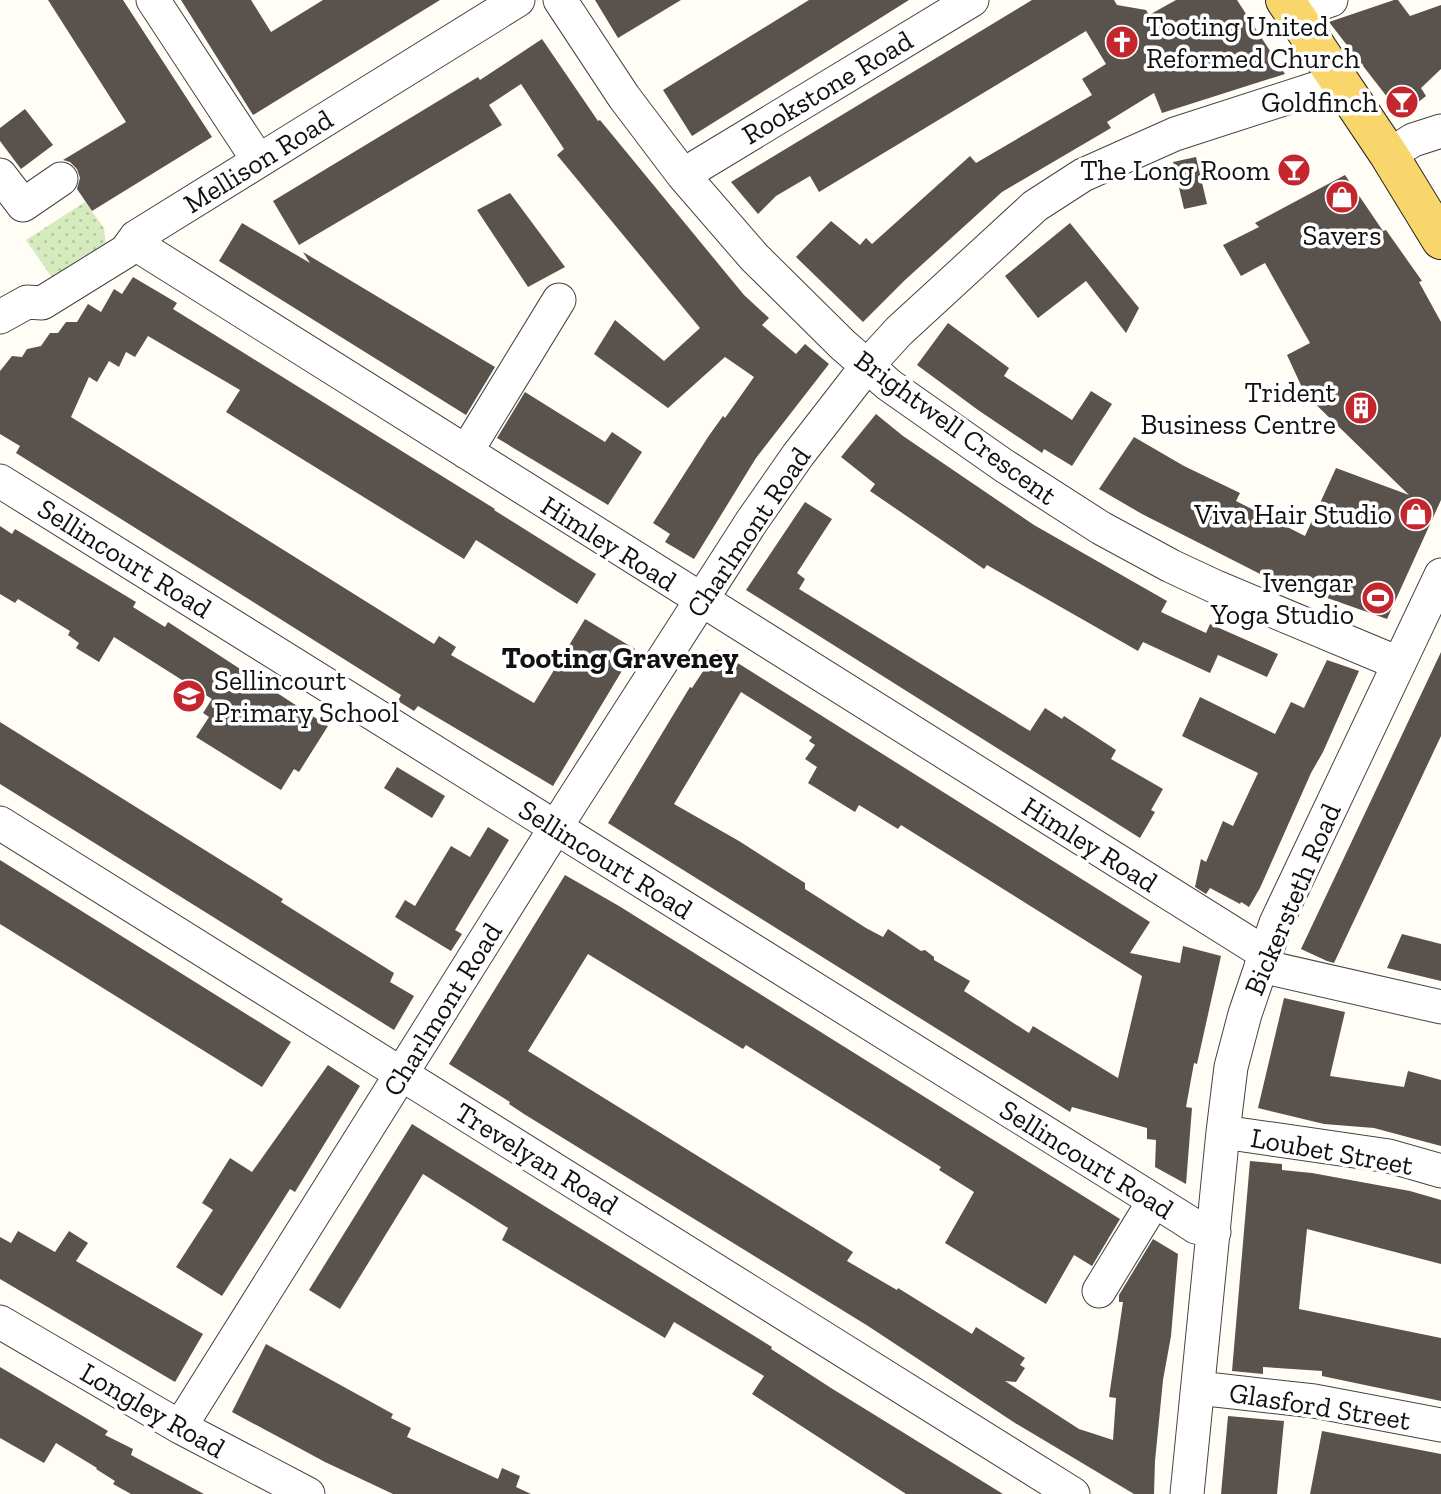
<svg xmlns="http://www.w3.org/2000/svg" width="1441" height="1494" font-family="'Zilla Slab',serif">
	<defs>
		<pattern id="park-dots" width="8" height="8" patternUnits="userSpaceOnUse" patternTransform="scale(1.75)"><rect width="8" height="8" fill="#d5ebbd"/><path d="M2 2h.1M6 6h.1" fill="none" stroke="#b6c8a1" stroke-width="1.8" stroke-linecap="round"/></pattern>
	</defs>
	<rect width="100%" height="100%" fill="#fffdf5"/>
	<path fill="url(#park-dots)" d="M 85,202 L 104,228 L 106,246 L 53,279 L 26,240 Z"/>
	<path fill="#5a524d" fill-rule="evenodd" d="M 48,0 L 123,0 L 212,137 L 92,211 L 77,189 L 80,178 L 77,169 L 70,162 L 63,160 L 126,122 Z
		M 181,0 L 251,0 L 271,32 L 323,0 L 440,0 L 253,115 Z
		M 595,0 L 681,0 L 618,38 Z
		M 809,0 L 909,0 L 692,136 L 663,90 Z
		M 1032,0 L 1114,0 L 1117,5 L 1146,10 L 1149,15 L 1176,0 L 1237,0 L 1285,74 L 1162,113 L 1154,93 L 1107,122 L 1111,128 L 1002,192 L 905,280 L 863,322 L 796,257 L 831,221 L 860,245 L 866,238 L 872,244 L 970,156 L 976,163 L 1092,95 L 1082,79 L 1106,64 L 1086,31 L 819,192 L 810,176 L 776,196 L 758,214 L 731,182 Z
		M 1394,0 L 1398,0 L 1410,16 L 1441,5 L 1441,69 L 1421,88 L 1426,96 L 1406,112 L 1398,111 L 1329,22 Z
		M 542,39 L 598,121 L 600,120 L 744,295 L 769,318 L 762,325 L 796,354 L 805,344 L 829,364 L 756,458 L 694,559 L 665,542 L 670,534 L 653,523 L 708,437 L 723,416 L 725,418 L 754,377 L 725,357 L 668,408 L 594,354 L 615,320 L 664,361 L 700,328 L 557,155 L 564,149 L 521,84 L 489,105 L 502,125 L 299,245 L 273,201 L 478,77 L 480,80 Z
		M 25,109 L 53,145 L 21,169 L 0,141 L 0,128 Z
		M 1196,157 L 1207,204 L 1184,209 L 1173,162 Z
		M 1345,175 L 1383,231 L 1386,230 L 1422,281 L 1419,282 L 1441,322 L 1441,500 L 1387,619 L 1279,581 L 1278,583 L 1142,514 L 1099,489 L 1134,437 L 1184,466 L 1240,493 L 1236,501 L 1305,536 L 1336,468 L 1409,495 L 1305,394 L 1287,355 L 1310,343 L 1265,263 L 1241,276 L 1223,245 L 1259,227 L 1255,223 Z
		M 510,193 L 565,267 L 528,287 L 477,210 Z
		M 242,223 L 310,263 L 303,252 L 495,367 L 466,415 L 219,261 Z
		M 1070,223 L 1139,308 L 1126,333 L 1086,281 L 1038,318 L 1005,276 Z
		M 133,277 L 177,303 L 173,309 L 495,509 L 494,510 L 596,574 L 577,604 L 476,540 L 464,559 L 226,412 L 240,390 L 148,336 L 135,357 L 126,352 L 119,367 L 109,361 L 97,382 L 89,377 L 71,417 L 434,644 L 439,636 L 456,647 L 451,655 L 534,703 L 585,619 L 635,649 L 553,786 L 418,706 L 414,711 L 398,701 L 401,695 L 16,453 L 20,446 L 0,434 L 0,371 L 12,356 L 22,357 L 27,349 L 41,346 L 50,333 L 58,333 L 66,322 L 77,322 L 88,304 L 101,312 L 114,289 L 122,294 Z
		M 948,323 L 1009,368 L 1004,376 L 1072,420 L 1091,391 L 1112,404 L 1072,466 L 1044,449 L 1042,453 L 978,410 L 917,365 Z
		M 525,392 L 605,442 L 612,432 L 642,452 L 608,505 L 497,438 Z
		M 876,414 L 903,436 L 1034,525 L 1167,601 L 1161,612 L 1206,633 L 1210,624 L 1278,654 L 1267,677 L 1218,655 L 1210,673 L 1143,642 L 1138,651 L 987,565 L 984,569 L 870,491 L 875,484 L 841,457 Z
		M 805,502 L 832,519 L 797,573 L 805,579 L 799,589 L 1030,731 L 1045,708 L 1062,719 L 1064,716 L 1116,750 L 1111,759 L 1163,789 L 1151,810 L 1155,812 L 1140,838 L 746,590 Z
		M 0,526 L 12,534 L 15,529 L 136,602 L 133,607 L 165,627 L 168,622 L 328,726 L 299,772 L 294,769 L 281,790 L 196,737 L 209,717 L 203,713 L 212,699 L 114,637 L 99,662 L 76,648 L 79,643 L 68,635 L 70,631 L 18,599 L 15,603 L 0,594 Z
		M 717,650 L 1150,922 L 1130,953 L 1180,963 L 1183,946 L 1221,956 L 1197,1064 L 1194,1063 L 1186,1107 L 1192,1108 L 1186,1184 L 1155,1167 L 1156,1140 L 1147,1139 L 1147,1128 L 1072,1107 L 1070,1112 L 608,823 L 690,687 L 692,688 ZM 741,692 L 812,737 L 809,741 L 815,745 L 805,759 L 817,767 L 808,783 L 855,812 L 859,805 L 898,829 L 901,825 L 1142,976 L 1118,1078 L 1033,1026 L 1029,1033 L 964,991 L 970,981 L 934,960 L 934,957 L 925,950 L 921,951 L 888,929 L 883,937 L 866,928 L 805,889 L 805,883 L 739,841 L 674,804 Z
		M 1441,652 L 1441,736 L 1334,963 L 1327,961 L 1301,949 Z
		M 1327,660 L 1359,671 L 1323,752 L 1311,773 L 1260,888 L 1249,907 L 1241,902 L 1240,904 L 1210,888 L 1206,894 L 1195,887 L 1201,859 L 1206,862 L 1223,821 L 1233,826 L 1258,773 L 1182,736 L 1200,697 L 1275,734 L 1291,702 L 1304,708 Z
		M 0,722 L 283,899 L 281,902 L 394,973 L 390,982 L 414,996 L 394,1030 L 0,784 Z
		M 397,767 L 445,796 L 432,818 L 384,788 Z
		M 488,827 L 509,840 L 455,930 L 462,934 L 451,951 L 395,917 L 405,900 L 415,906 L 451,846 L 470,857 Z
		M 0,860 L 291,1042 L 262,1087 L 0,924 Z
		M 565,875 L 619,906 L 1120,1219 L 1092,1266 L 1074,1255 L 1046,1304 L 945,1243 L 974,1192 L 939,1170 L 941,1167 L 746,1045 L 743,1049 L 588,954 L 528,1051 L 853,1252 L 847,1261 L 897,1290 L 898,1288 L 972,1334 L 976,1327 L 1025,1358 L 1020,1365 L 1025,1368 L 1016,1382 L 1005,1381 L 1079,1429 L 1113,1440 L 1116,1398 L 1109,1397 L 1123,1302 L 1119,1302 L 1119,1295 L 1153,1239 L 1178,1254 L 1171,1336 L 1163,1380 L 1155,1461 L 1154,1494 L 1134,1494 L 1015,1423 L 868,1326 L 524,1114 L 509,1104 L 510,1102 L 449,1064 Z
		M 1402,934 L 1441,944 L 1441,981 L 1387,968 Z
		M 1284,998 L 1345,1012 L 1330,1076 L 1404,1087 L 1408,1071 L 1441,1080 L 1441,1146 L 1374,1128 L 1324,1124 L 1258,1108 Z
		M 328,1065 L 360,1086 L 295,1192 L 290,1189 L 222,1296 L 176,1267 L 213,1210 L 202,1203 L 230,1158 L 252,1172 Z
		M 412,1124 L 772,1347 L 771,1349 L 831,1388 L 1003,1494 L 906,1494 L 752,1394 L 764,1376 L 674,1322 L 665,1338 L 502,1240 L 508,1228 L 423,1174 L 340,1309 L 309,1290 Z
		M 1250,1161 L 1282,1164 L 1282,1170 L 1312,1173 L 1410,1191 L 1441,1200 L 1441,1264 L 1307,1229 L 1299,1309 L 1441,1338 L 1441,1401 L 1322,1376 L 1322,1371 L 1263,1367 L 1263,1374 L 1232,1371 Z
		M 18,1231 L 55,1252 L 69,1231 L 88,1243 L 76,1261 L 203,1334 L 175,1382 L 0,1279 L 0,1237 L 11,1243 Z
		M 266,1344 L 393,1414 L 391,1418 L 411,1428 L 407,1437 L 498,1479 L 502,1468 L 520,1476 L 516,1487 L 531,1494 L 393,1494 L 325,1462 L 232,1412 Z
		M 0,1367 L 108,1431 L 105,1435 L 133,1449 L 131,1455 L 204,1494 L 131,1494 L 113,1484 L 115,1481 L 96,1469 L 97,1468 L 56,1443 L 44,1463 L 0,1438 Z
		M 1228,1416 L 1284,1421 L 1277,1494 L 1221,1494 Z
		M 1322,1431 L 1441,1454 L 1441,1494 L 1310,1494 Z"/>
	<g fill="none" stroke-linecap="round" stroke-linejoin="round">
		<defs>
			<path id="minor" d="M 153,0 L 258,160
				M 560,0 L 624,97 L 683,175 L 754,257 L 843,345 L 889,385 L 1003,465 L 1101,528 L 1171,566 L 1216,587 L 1398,663
				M 1293,13 L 1331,0
				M 1389,155 L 1413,140 L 1441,131
				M 0,175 L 23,205 L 61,179
				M 683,175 L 972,0
				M 136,237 L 145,250 L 1266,954
				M 0,317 L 27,302 L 42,303 L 126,251 L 136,237 L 518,0
				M 466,452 L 559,300
				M 0,481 L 1182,1218 L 1196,1227 L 1214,1232
				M 0,823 L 1073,1494
				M 1261,966 L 1441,1007
				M 1223,1132 L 1389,1156 L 1441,1171
				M 1099,1291 L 1154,1201
				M 0,1322 L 180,1427 L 308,1494
				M 1198,1388 L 1314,1401 L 1441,1425
				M 180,1427 L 571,803 L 752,521 L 798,455 L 867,366 L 899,331 L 1035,206 L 1083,175 L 1175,134 L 1339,81
				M 1187,1494 L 1223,1132 L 1231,1067 L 1245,1014 L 1276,923 L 1441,575"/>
			<path id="major" d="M 1285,0 L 1389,155 L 1441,240"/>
		</defs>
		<use href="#minor" stroke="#444" stroke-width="35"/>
		<use href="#major" stroke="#222" stroke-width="40"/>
		<use href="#minor" stroke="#fff" stroke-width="33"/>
		<use href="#major" stroke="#f9d66b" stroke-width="38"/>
	</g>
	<defs>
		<symbol id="church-disc" viewBox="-11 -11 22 22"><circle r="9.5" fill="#c4262e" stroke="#fff"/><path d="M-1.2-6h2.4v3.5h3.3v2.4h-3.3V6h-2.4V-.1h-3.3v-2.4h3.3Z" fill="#fff"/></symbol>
		<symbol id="bar-disc" viewBox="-11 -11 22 22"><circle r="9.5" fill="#c4262e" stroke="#fff"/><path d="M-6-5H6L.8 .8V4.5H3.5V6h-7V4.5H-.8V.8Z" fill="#fff"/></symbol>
		<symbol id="shop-disc" viewBox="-11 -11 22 22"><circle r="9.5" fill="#c4262e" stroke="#fff"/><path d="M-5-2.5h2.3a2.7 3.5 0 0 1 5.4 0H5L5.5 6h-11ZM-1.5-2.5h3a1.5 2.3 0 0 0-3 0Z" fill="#fff"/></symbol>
		<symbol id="building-disc" viewBox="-11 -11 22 22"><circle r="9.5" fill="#c4262e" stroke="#fff"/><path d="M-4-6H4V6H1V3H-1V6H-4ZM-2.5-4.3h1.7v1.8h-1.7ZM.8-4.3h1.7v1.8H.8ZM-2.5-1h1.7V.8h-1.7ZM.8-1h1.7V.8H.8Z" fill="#fff"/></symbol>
		<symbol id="stadium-disc" viewBox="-11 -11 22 22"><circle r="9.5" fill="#c4262e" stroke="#fff"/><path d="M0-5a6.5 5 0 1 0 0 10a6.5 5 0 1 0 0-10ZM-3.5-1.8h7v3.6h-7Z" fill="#fff"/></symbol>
		<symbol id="school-disc" viewBox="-11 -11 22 22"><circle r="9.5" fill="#c4262e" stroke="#fff"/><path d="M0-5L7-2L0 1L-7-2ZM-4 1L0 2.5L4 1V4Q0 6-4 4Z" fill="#fff"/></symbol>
	</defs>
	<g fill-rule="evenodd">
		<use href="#church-disc" x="1103" y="23" width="38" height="38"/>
		<use href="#bar-disc" x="1383" y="83" width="38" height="38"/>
		<use href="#bar-disc" x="1275" y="151" width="38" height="38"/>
		<use href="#shop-disc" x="1323" y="178" width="38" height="38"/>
		<use href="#building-disc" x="1342" y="389" width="38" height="38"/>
		<use href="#shop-disc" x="1397" y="495" width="38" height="38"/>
		<use href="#stadium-disc" x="1359" y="579" width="38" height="38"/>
		<use href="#school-disc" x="170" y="677" width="38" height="38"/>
	</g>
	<g text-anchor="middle" stroke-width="7" stroke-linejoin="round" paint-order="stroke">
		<g font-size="28" fill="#111" stroke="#fff" text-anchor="end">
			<text x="1146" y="36" text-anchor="start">Tooting United<tspan x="1146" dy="32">Reformed Church</tspan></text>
			<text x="1378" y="112">Goldfinch</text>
			<text x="1270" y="180">The Long Room</text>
			<text x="1342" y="245" text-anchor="middle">Savers</text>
			<text x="1336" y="402">Trident<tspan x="1336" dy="32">Business Centre</tspan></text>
			<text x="1392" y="524">Viva Hair Studio</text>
			<text x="1354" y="592">Ivengar<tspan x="1354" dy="32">Yoga Studio</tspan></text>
			<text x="214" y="690" text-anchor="start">Sellincourt<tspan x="214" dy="32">Primary School</tspan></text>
		</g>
		<g font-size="28" fill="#111" stroke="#fff">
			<text transform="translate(827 87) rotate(-31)" y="10">Rookstone Road</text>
			<text transform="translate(258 161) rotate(-32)" y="10">Mellison Road</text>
			<text transform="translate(956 427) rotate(36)" y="10">Brightwell Crescent</text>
			<text transform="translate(748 532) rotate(-56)" y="10">Charlmont Road</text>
			<text transform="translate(609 543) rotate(32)" y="10">Himley Road</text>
			<text transform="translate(125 558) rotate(32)" y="10">Sellincourt Road</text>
			<text transform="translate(1090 844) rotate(32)" y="10">Himley Road</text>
			<text transform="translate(606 859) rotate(32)" y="10">Sellincourt Road</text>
			<text transform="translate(1292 899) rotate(-67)" y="10">Bickersteth Road</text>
			<text transform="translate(442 1009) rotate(-58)" y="10">Charlmont Road</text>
			<text transform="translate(1332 1151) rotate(10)" y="10">Loubet Street</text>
			<text transform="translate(537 1158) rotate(32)" y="10">Trevelyan Road</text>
			<text transform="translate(1087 1159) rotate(32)" y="10">Sellincourt Road</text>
			<text transform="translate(1320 1406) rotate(9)" y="10">Glasford Street</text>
			<text transform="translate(153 1410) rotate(30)" y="10">Longley Road</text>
		</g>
		<g font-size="30" font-weight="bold" fill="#111" stroke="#fff">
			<text x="620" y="668">Tooting Graveney</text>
		</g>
	</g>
</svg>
